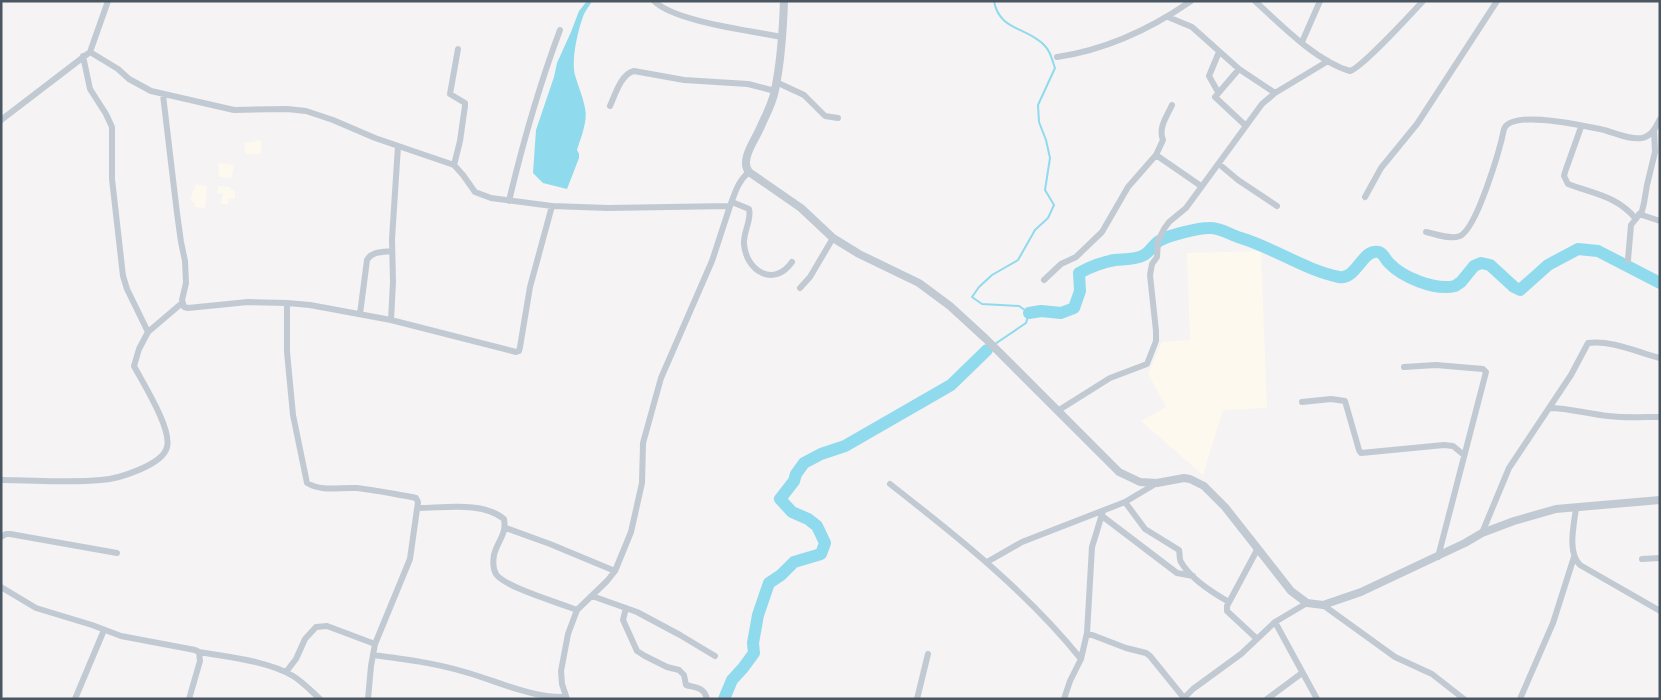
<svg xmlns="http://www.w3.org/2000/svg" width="1661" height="700" font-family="Manrope,sans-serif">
	<rect width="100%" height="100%" fill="#f5f3f3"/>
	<path fill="#fdf9ef" d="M 261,140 L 262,153 L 246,155 L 244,143 Z
		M 219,163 L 234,165 L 232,178 L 218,177 Z
		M 196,184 L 207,186 L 205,208 L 195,207 L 195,203 L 192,202 L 192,199 L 190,199 Z
		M 218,186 L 230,187 L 230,190 L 235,190 L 235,199 L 229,198 L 228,204 L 220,204 L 223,194 L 217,193 Z
		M 1261,251 L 1267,408 L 1223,410 L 1203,475 L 1141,421 L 1166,407 L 1148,374 L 1162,342 L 1190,340 L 1187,253 Z"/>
	<path fill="#90daee" d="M 587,1 L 592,1 C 590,5 586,10 584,14 C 578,29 571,60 575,75 C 578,86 583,97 585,108 C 588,121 581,137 577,150 L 579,154 L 579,158 L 567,189 L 543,183 L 533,173 L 536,130 L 554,77 L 557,63 L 571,32 L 579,11 Z"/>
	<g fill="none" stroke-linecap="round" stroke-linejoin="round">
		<path stroke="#90daee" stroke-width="2" d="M 994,1 C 999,31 1028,27 1045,46 C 1051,52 1052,60 1055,68 L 1038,105 L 1039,122 L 1046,140 L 1050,158 L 1045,190 L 1054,205 L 1048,218 L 1035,230 L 1018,260 L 992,275 L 979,287 L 972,297 L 982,304 L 1019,306 L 1029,313 L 1026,323 L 995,344
			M 987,350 L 991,347"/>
		<path stroke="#90daee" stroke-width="12" d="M 1029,313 L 1041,311 L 1061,313 L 1074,308 L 1080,291 L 1079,273 C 1090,267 1102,262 1115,260 C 1123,259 1136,260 1144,255 C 1151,251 1154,243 1161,240 C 1170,235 1198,228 1209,228 C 1220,227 1230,235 1241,238 C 1274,248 1305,270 1339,277 C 1357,280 1362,248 1379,252 C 1384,254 1385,259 1389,263 C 1402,277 1435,291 1455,286 L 1461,282 L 1474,266 L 1481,263 L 1490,265 L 1514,287 L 1520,290 L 1548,265 L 1578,249 L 1598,251 L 1660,283
			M 724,699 L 732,680 L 743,668 L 754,653 L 753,643 L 758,615 L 769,583 L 781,575 L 794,562 L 821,554 L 825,543 L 817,526 L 808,519 L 792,512 L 780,499 L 794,481 L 796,474 L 804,463 L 821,454 L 845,446 L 951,385 L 987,350"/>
		<path stroke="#c1cad2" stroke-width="6" d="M 654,1 C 675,22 752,31 783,37
			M 1255,1 C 1281,25 1316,61 1350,71 C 1361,68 1412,13 1423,1
			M 1168,17 L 1192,27 L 1239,69 L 1275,93
			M 1302,42 L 1320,1
			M 90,52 L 108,1
			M 83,56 L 90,89 L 106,114 L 112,127 L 112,179 L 123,276 L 127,289 L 148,332
			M 1057,57 C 1105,50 1152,28 1191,1
			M 1239,69 L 1215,97 L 1246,126
			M 776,82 L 804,95 L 825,116 L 838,118
			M 1218,92 L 1209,76 L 1219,52
			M 163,95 L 177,213 L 181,242 L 185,261 L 186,283 L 182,300 L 184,307 L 188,308 L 248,302 L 287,303 L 287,352 L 293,415 L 307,483 C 323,492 339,487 357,488 C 375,490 394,494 412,497 L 416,498 L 418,502 L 410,559 L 375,644 L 371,666 L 368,699
			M 610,106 C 615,95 621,74 634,71 L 684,80 L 748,84 L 775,91
			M 1,120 L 90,52 L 118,69 L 129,79 L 151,91 L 234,110 L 287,109 L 306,111 L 333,120 L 375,138 L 454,165 L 463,175 L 475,192 L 491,198 L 552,206 L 608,208 L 730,206 C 735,193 738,181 749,172
			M 1581,127 L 1565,172 L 1564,176 L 1568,184 C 1594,194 1617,196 1636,219
			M 1156,155 L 1163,140 C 1158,128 1167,116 1172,105
			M 1219,164 L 1238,180 L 1277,206
			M 454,165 L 460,141 L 465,106 L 465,103 L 450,94 L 458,49
			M 1365,197 L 1381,168 L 1417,124 L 1497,1
			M 509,201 C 523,142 539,86 560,30
			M 732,202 L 749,209 C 752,220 743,232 744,244 C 746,271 774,288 792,262
			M 1639,214 L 1660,221
			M 1426,232 C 1436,234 1450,240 1460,236 C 1477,228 1500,149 1504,129 C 1512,109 1583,126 1600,129 C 1614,132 1628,140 1642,138 C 1652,136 1656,127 1660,119
			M 1628,260 L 1631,225 L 1642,211 L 1644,203 L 1647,185 L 1655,152 L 1654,130
			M 1044,280 L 1061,264 L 1076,257 L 1102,232 L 1128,187 L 1156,155 L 1201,186
			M 800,288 L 810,277 L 833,238
			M 287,303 L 310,305 L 391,320 L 516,352 L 519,351 L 520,347 L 530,287 L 552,206
			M 360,314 L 367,260 C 372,251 383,252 392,251
			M 391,320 L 393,282 L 392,239 L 398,146
			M 1404,367 L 1436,365 L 1483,369 L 1486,372 L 1438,557
			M 1302,402 L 1331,399 L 1345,401 L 1359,450 L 1361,453 L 1444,445 L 1453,446 L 1464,455
			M 1549,408 C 1569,408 1588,414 1608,416 C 1625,418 1643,417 1660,417
			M 1059,410 L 1110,378 L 1147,364 L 1156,341 L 1156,331 L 1150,275 L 1152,264 L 1157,257 L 1158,241 L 1164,229 L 1169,222 L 1186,208 L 1262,104 L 1275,93 L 1328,61
			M 1,480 C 34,480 68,483 101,480 C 118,479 163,465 167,447 C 172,429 143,383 134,366 L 139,349 L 148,332 L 182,303
			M 890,484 C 958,537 1027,592 1081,659
			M 1125,502 L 1145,529 L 1179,550 C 1180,554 1179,559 1181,562 C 1190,578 1213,593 1229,602
			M 418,508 C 444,508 483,501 504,519 C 507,535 497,541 494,555 C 493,561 493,569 496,574 C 504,587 560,603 577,610
			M 1576,508 C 1574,525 1567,552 1580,565 L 1660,611
			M 1102,516 L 1177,573 L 1193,576
			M 506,528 L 550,544 L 615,571
			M 1482,533 L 1509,468 L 1571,375 L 1588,343 C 1612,340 1637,352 1660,358
			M 1,537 L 6,534 L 10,534 L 117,553
			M 1642,559 L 1660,558
			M 987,562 L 1022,542 L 1125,502 L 1157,483
			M 1,587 L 36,608 L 92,625 L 121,636 L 195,650 L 199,652 L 200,661 L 189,699
			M 592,596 L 637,612 L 680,635 L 715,656
			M 1323,605 L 1395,657 L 1432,674 L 1464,699
			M 626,608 L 623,620 L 637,651 L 645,656 L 667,667 L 679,670 L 684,675 L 686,685 C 697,688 704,687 707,699
			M 1275,622 L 1317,699
			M 1087,633 L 1126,648 L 1146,653 L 1150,656 L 1184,698
			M 1256,638 L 1227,611 L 1227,606 L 1257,550
			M 199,652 C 228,657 268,661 293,676 C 303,682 311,691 320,699
			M 373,655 C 404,659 435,663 465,672 C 497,681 531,698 565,697
			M 286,672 L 296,659 L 305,639 L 316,627 L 327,626 L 375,644
			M 75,699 L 104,630
			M 567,699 L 562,684 L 561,671 L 568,634 L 577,610 L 607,581 L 615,571 L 631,532 L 642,483 L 643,443 L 661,378 L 712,261 L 730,206
			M 917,699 L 928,654
			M 1064,699 L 1070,681 L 1081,659 L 1087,633 L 1092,547 L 1103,511
			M 1183,699 L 1193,689 L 1241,654 L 1275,622 L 1307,603
			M 1267,699 L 1302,673
			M 1520,699 L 1553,623 L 1574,557"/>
		<path stroke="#c1cad2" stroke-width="8" d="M 784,1 C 783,31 781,61 775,90 C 773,102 766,115 761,126 C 756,139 739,160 749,172 L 801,208 L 833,238 L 859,254 L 919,283 L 950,306 L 986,339 L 1119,472 L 1140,482 L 1157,483 L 1184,478 L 1190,479 L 1204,486 L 1225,507 L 1291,591 L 1307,603 L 1323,605 L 1361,592 L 1465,543 L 1482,533 L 1514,521 L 1556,509 L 1660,500"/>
	</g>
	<rect width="1661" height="700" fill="none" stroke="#4a5661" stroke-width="5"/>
</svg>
